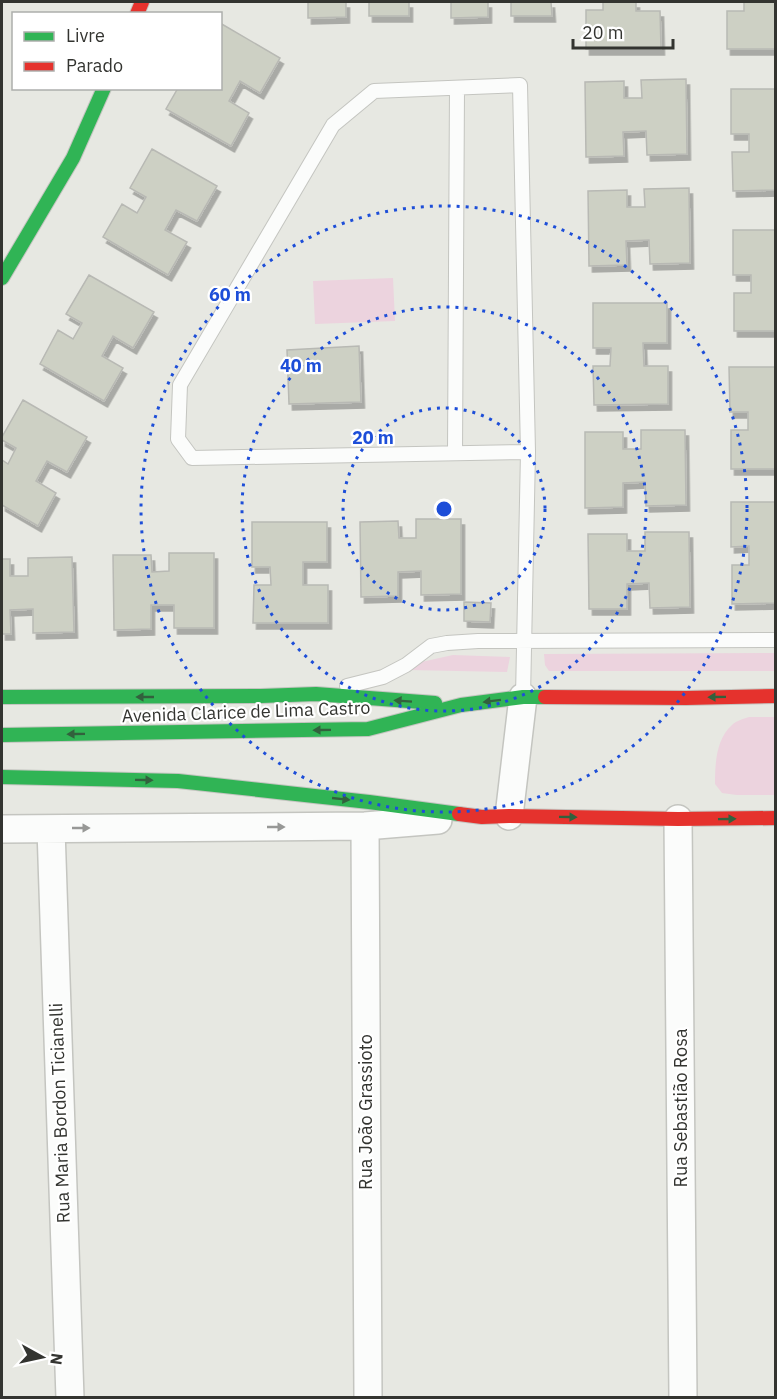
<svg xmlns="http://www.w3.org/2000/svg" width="777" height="1399" font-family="'IBM Plex Sans',sans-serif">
	<defs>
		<filter id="shadow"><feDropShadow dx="3.5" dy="6" stdDeviation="0" flood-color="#0004"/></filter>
	</defs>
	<rect width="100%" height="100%" fill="#e7e8e2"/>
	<path fill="#ecd3de" d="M 393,278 L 395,321 L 315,324 L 313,281 Z
		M 775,653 L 775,671 L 549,671 L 545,665 L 544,654 Z
		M 453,655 L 510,657 L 507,672 L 408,670 L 417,663 Z
		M 749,717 L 775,717 L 775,795 L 737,795 L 722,793 L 715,784 C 715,764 716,739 732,725 C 736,721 743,719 749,717 Z"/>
	<path fill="#cdd0c4" stroke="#b8b9b4" stroke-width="1.5" filter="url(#shadow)" d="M 308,2 L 346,2 L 346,17 L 308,18 Z
		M 369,2 L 409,2 L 409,16 L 369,16 Z
		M 451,2 L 488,2 L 488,17 L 451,18 Z
		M 511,2 L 551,2 L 552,16 L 511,16 Z
		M 603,2 L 636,2 L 636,11 L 660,11 L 661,49 L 586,49 L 586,10 L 603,10 Z
		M 744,2 L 776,2 L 776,49 L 727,49 L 727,11 L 744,11 Z
		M 220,23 L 280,58 L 260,93 L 240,81 L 229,101 L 249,113 L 231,146 L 166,109 L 178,88 L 220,88 Z
		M 686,79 L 687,154 L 647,155 L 646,131 L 623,132 L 624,156 L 586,157 L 585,82 L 624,81 L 624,98 L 642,98 L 641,80 Z
		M 731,89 L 776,89 L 776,190 L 733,191 L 732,152 L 749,152 L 749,134 L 731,134 Z
		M 152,149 L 217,186 L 197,221 L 176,210 L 165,230 L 187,242 L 168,275 L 103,237 L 122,204 L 137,213 L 146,197 L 130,188 Z
		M 689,188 L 690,263 L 650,264 L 649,240 L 626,241 L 627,265 L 589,266 L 588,191 L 627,190 L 627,207 L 645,207 L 644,189 Z
		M 733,230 L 776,230 L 776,331 L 734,331 L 734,293 L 751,293 L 751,275 L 733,275 Z
		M 89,275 L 154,312 L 133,348 L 113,336 L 102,356 L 123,368 L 104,401 L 40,364 L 58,330 L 73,339 L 82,323 L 66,314 Z
		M 593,303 L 667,303 L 667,343 L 643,343 L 644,366 L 668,366 L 668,404 L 594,405 L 593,366 L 610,366 L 611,348 L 593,348 Z
		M 359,346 L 361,402 L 289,404 L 287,350 Z
		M 729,367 L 776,367 L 776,469 L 731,469 L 731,430 L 748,430 L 748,412 L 730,412 Z
		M 23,400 L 87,437 L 67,472 L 47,461 L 36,481 L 56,493 L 38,526 L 2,505 L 2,460 L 8,464 L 16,448 L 2,440 L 2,437 Z
		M 641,430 L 685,430 L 686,505 L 646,506 L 645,482 L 623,483 L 623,507 L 585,508 L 585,432 L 623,432 L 623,449 L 641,449 Z
		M 731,502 L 776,502 L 776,603 L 732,604 L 732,565 L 749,565 L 749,546 L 731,547 Z
		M 416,519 L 461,519 L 461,594 L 421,595 L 421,571 L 398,572 L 398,596 L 361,597 L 360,522 L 398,521 L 399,538 L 416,538 Z
		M 252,522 L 327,522 L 327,562 L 303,562 L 303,585 L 328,585 L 328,623 L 253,623 L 254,585 L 271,585 L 270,567 L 252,567 Z
		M 645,532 L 689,532 L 690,607 L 650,608 L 649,583 L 627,584 L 627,609 L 589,609 L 588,534 L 627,534 L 627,551 L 645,551 Z
		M 169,553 L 214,553 L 214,628 L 174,628 L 174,605 L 151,605 L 151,629 L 114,630 L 113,555 L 151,555 L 152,572 L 169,571 Z
		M 72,557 L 74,632 L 33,633 L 33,609 L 10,610 L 11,634 L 2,634 L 2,559 L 10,559 L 10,576 L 28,576 L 28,558 Z
		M 464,602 L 491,603 L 490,622 L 464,621 Z"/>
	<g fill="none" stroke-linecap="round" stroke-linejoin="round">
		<defs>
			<path id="lane" d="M 455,453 L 457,88
				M 347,686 L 383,677 L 406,665 L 431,646 L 447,643 L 478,641 L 776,640
				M 523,697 L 528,452 L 520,85 L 374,91 L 333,125 L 180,385 L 178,439 L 192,458 L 528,452"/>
			<path id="street" d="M 509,816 L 523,697
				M 678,819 L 683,1398
				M 365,826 L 368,1398
				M 2,829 L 365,826 L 438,820
				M 51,829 L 70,1398"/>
			<path id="fast" d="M 2,278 L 73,158 L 104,88
				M 2,697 L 261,696 L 316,694 L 435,703
				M 2,735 L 368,729 L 461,705 L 523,697 L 545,697
				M 2,777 L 178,781 L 369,802 L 459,814"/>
			<path id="jam" d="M 137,14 L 142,2
				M 545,697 L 686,698 L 776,696
				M 459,814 L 482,817 L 509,816 L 678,819 L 776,818"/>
		</defs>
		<use href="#lane" stroke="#c4c5c0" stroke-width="16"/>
		<use href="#street" stroke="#c4c5c0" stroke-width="30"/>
		<use href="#fast" stroke="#c4c5c0" stroke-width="16"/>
		<use href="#jam" stroke="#c4c5c0" stroke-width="16"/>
		<use href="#lane" stroke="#fbfcfb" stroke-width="14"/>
		<use href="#street" stroke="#fbfcfb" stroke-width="27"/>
		<use href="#fast" stroke="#30b455" stroke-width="14"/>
		<use href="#jam" stroke="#e5322d" stroke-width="14"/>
	</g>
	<defs><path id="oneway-solid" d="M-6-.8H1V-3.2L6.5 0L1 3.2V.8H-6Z" transform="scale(1.5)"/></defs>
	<g fill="#32613d">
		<use href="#oneway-solid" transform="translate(145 697) rotate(180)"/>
		<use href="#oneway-solid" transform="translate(717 697) rotate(179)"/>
		<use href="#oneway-solid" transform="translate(403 701) rotate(-176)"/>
		<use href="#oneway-solid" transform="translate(492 701) rotate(173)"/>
		<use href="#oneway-solid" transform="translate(322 730) rotate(179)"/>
		<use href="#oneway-solid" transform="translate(76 734) rotate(179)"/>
		<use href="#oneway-solid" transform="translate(144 780) rotate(1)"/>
		<use href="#oneway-solid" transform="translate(341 799) rotate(6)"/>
		<use href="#oneway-solid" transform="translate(568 817) rotate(1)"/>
		<use href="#oneway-solid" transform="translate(727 819) rotate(-1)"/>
	</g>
	<g fill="#979896">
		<use href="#oneway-solid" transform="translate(276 827)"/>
		<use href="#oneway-solid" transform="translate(81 828)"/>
	</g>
	<g fill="none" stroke="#1d4ed8" stroke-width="3" stroke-dasharray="3 6">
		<circle cx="444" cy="509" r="101"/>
		<circle cx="444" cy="509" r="202"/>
		<circle cx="444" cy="509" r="303"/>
	</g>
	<g text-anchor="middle" stroke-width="4.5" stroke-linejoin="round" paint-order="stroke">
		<g font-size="18" fill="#333430" stroke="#fff">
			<text transform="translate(246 712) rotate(-2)" y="6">Avenida Clarice de Lima Castro</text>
			<text transform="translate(681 1108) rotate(-90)" y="6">Rua Sebastião Rosa</text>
			<text transform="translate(366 1112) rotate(-90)" y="6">Rua João Grassioto</text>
			<text transform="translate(60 1113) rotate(-92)" y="6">Rua Maria Bordon Ticianelli</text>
		</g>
	</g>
	<circle cx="444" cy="509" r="9" fill="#1d4ed8" stroke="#fff" stroke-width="3"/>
	<g font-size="18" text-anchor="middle" font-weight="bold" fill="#1d4ed8" stroke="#fff" stroke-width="4.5" stroke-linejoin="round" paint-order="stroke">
		<text x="230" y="301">60 m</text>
		<text x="301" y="372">40 m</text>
		<text x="373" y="444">20 m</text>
	</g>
	<rect width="777" height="1399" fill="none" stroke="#333430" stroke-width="6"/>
	<rect x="12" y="12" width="210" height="78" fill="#ffffff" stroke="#adaeac" stroke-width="1.5"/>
	<rect x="24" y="32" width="30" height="9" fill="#30b455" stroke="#adaeac" stroke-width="1.5"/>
	<text x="66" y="42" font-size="18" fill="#333430">Livre</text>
	<rect x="24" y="62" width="30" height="9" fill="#e5322d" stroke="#adaeac" stroke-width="1.5"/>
	<text x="66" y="72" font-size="18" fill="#333430">Parado</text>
	<g transform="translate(42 1357) rotate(98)" stroke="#ffffff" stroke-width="4.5" paint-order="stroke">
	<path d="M0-4.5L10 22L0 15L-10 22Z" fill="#333430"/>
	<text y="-9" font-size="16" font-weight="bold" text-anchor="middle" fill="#333430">N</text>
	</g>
	<path d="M573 39v9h100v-9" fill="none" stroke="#333430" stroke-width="3"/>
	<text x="582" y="39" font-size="18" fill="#333430" stroke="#ffffff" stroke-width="4.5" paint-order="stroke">20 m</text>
</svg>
